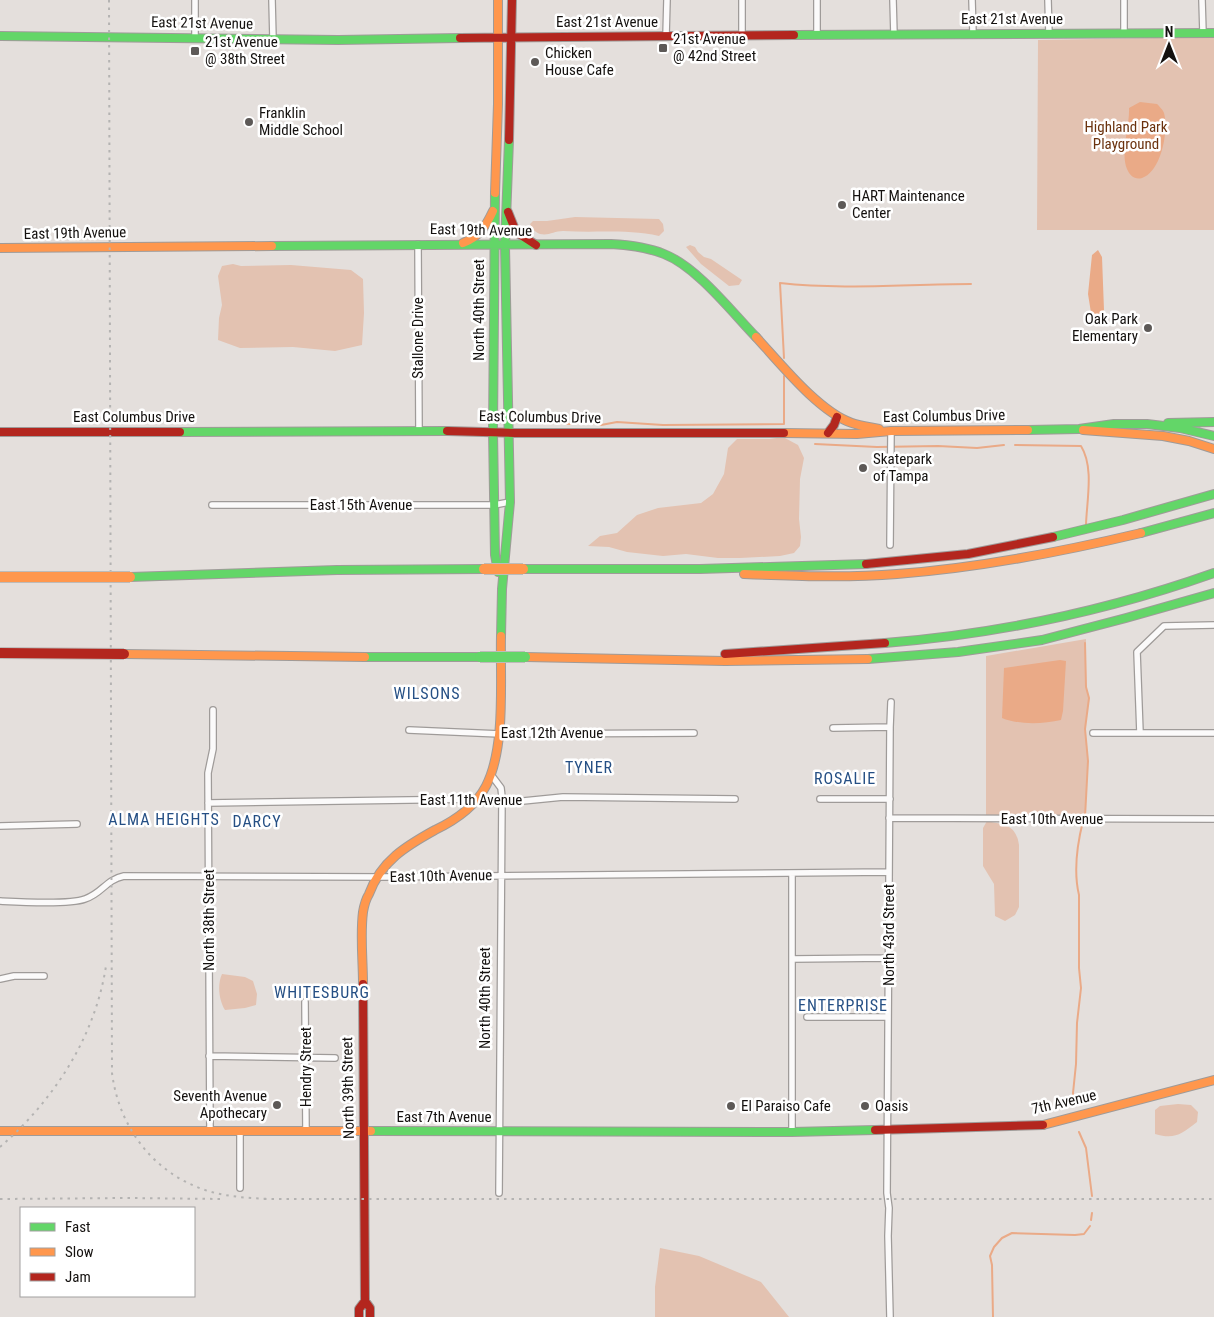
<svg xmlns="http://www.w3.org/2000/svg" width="1214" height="1317" font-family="'Roboto Condensed',sans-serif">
	<rect width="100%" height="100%" fill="#e4dfdc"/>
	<path fill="#e3c2b1" d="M 1214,37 L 1214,230 L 1037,230 L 1038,40 Z
		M 575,217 L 659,219 L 663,224 L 664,231 L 659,236 C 627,229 595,233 563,231 C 554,231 549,236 540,234 C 535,232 532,229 530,224 L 533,221 L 547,221 Z
		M 690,245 L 695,247 L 698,252 L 704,257 L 711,259 L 742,280 L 739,285 L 729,286 L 701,264 L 686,247 Z
		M 233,264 L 241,266 L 291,265 L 351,270 L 363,279 L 364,313 L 362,345 L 335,351 L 293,347 L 240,348 L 218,340 L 219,318 L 222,305 L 218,276 L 222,266 Z
		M 783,437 L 798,445 L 804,458 L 800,479 L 799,519 L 801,537 L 800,546 L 794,553 L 780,556 L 740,558 L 718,558 L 686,554 L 663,556 L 627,552 L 609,547 L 588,546 L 600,536 L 617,533 L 637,515 L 658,508 L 701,503 L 713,494 L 724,474 L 728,448 L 737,439 L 770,439 Z
		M 1086,639 L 1086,687 L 1089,698 L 1085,729 L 1088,761 L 1085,816 L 986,817 L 986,656 Z
		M 987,821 C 1004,825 1016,824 1019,845 L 1019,907 L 1015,915 L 1005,921 L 995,916 L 994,884 L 983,866 L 983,828 Z
		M 222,974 L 245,977 L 253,981 L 257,994 L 256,1005 L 245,1008 L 225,1010 C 219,1000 217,985 222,974 Z
		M 1178,1104 L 1191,1105 L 1198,1112 L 1197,1122 C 1181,1134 1175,1140 1155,1134 L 1155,1110 L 1160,1106 Z
		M 660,1248 L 699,1256 L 761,1282 L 789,1317 L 655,1317 L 655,1287 Z"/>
	<path fill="#eaaa87" d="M 1140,102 L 1157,104 C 1159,106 1163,110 1164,113 C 1169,131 1161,172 1142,178 C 1135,180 1130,176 1127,169 C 1120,153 1130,125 1129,108 Z
		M 1098,250 L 1102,257 L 1104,310 L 1100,315 L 1092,319 L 1088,294 L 1092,255 Z
		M 1060,660 L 1066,661 L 1063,711 L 1061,720 C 1043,724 1019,725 1002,718 L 1004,668 Z"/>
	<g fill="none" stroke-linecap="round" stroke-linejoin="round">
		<path stroke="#eaaa87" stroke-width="2" d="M 784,358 L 780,283 C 843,290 907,284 971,284
			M 548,422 L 570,424 L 588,422 L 601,425 L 617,422 L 663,425 L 784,424 L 784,376
			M 815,444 L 877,447 L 938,446 L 977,448 L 1004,445
			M 1015,445 L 1081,446 C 1094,467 1087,499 1086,524
			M 1085,817 L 1088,761 L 1085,729 L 1089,698 L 1086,687 L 1085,643
			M 1074,1104 L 1073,1093 L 1076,1064 L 1077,1023 L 1081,988 L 1079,968 L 1079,895 C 1073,870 1077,845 1083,821
			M 1079,1132 L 1086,1148 L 1092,1196
			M 1091,1220 L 1092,1213
			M 993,1317 L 992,1265 L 990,1256 L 994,1247 L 1002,1238 L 1012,1233 L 1075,1235 L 1084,1234 L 1090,1226"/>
		<defs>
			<path id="street" d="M 195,0 L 195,39
				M 272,0 L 273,39
				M 742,0 L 742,35
				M 893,0 L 894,35
				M 972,0 L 973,34
				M 1048,0 L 1049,34
				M 1202,0 L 1203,33
				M 1124,34 L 1124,0
				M 817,35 L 817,0
				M 666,36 L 667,0
				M 418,244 L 419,431
				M 212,505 L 494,505 L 510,502
				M 890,545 L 891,431
				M 833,728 L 890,727
				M 409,730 L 500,734 L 694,733
				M 1093,733 L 1214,733
				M 1140,733 L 1137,652 L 1164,626 L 1214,625
				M 492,776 L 501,788 L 502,797 L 499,1193
				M 820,799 L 890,799
				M 208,803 L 478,799 L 502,803 L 563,797 L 735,799
				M 889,818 L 1214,819
				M 0,826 L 77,824
				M 792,873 L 792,1132
				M 0,901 C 19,902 69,905 85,899 C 103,893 105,880 124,876 L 383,877 L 889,872
				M 792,959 L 889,958
				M 0,979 L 14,976 L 44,976
				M 305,1002 L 306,1132
				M 807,1017 L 888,1017
				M 209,1056 L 335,1058
				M 210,1132 L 208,773 L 213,749 L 213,710
				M 240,1132 L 240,1188
				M 890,1317 L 888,1236 L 889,1208 L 887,1193 L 890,727 L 891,702"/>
			<path id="fast" d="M 794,35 L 1214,33
				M 0,36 L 338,40 L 460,38
				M 495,193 L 493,431 L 495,555 L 498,572
				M 272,246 L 611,244 C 629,245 647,247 664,254 C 697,267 731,311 756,337
				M 1168,423 L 1214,422
				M 1028,430 L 1079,429 L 1114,424 L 1147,424 L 1180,428 L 1214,436
				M 180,432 L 447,431
				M 1141,533 L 1214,513
				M 1053,537 L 1123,520 L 1214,494
				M 523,569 L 700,569 L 866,564
				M 130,577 L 337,570 L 484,569
				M 501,636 L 502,589 L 510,502 L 505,246 L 509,140
				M 885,643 C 997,634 1107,611 1214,573
				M 365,657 L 480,657
				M 868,659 L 958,652 L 1042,640 L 1126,618 L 1214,593
				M 371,1131 L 792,1132 L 875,1130"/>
			<path id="slow" d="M 495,193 L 498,104 L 498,0
				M 463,243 C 479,237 486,226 493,211
				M 0,248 L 272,246
				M 756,337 C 780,363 819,412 852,423 C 861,426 870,427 879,429
				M 1083,430 L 1163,436 L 1189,441 L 1214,449
				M 784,433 L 857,434 L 891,431 L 1028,430
				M 744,574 C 795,576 846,578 897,574 C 979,568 1061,552 1141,533
				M 124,654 L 365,657
				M 525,657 L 725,661 L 868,659
				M 363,984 C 363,960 360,935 363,912 C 364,906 366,899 369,894 C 381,861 406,846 435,830 C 456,820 475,807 486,786 C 506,747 500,681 501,636
				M 1043,1125 L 1214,1080
				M 0,1131 L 371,1131"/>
			<path id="jam" d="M 460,38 L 794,35
				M 509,140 L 512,0
				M 508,212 L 516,232 L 536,245
				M 447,431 L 515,433 L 784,433
				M 0,432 L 180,432
				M 828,433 L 834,425 L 837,417
				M 866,564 L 968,554 L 1053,537
				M 725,654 L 885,643
				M 363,984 L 365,1301 L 370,1308 L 370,1317
				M 875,1130 L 1043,1125
				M 359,1317 L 359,1309 L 365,1301"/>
		</defs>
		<use href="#street" stroke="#9f9b99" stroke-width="8"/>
		<use href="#fast" stroke="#9f9b99" stroke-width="10"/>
		<use href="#slow" stroke="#9f9b99" stroke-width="10"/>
		<use href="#jam" stroke="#9f9b99" stroke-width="10"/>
		<use href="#street" stroke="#fbfafa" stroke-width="5.5"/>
		<use href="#fast" stroke="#63d668" stroke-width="8"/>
		<use href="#slow" stroke="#ff974d" stroke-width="8"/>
		<use href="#jam" stroke="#b3261e" stroke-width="8"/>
		<path stroke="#b4b3b2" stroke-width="2" stroke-dasharray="2.5 5" stroke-linecap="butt" d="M 109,0 L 112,1073 C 119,1128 154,1174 208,1191 C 228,1197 249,1198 269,1199
			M 0,1147 C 54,1100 95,1037 106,966
			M 0,1199 L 128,1198 L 222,1199
			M 264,1199 L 1214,1199"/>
		<defs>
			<path id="fast-bridge" d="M 480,657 L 525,657"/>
			<path id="slow-bridge" d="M 484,569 L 523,569
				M 0,577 L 130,577"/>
			<path id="jam-bridge" d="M 0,653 L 124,654"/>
		</defs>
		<use href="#fast-bridge" stroke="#bdbbb9" stroke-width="12" stroke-linecap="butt"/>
		<use href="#slow-bridge" stroke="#bdbbb9" stroke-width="12" stroke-linecap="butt"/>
		<use href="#jam-bridge" stroke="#bdbbb9" stroke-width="12" stroke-linecap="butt"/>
		<use href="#fast-bridge" stroke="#63d668" stroke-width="10"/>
		<use href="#slow-bridge" stroke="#ff974d" stroke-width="10"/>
		<use href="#jam-bridge" stroke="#b3261e" stroke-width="10"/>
	</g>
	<g fill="#5d5957" stroke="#fff" stroke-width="2">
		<rect x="658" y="43" width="10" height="10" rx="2.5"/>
		<rect x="190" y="46" width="10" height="10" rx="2.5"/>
		<circle cx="535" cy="62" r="5"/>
		<circle cx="249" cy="122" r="5"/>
		<circle cx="842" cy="205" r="5"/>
		<circle cx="1148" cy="328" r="5"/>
		<circle cx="863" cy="468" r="5"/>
		<circle cx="277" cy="1105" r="5"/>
		<circle cx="731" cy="1106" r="5"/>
		<circle cx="865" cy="1106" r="5"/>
	</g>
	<g text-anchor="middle" stroke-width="5" stroke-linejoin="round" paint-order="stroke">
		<g font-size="15" fill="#14110f" stroke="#fff">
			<text x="1012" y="24">East 21st Avenue</text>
			<text x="607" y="27">East 21st Avenue</text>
			<text transform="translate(202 23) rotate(1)" y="5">East 21st Avenue</text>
			<text transform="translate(481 230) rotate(1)" y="5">East 19th Avenue</text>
			<text transform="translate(75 233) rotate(-1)" y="5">East 19th Avenue</text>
			<text transform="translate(479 310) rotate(-90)" y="5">North 40th Street</text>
			<text transform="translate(418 338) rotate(-90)" y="5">Stallone Drive</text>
			<text transform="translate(944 416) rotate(-1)" y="5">East Columbus Drive</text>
			<text x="134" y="422">East Columbus Drive</text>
			<text transform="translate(540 417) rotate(1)" y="5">East Columbus Drive</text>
			<text x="361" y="510">East 15th Avenue</text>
			<text x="552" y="738">East 12th Avenue</text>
			<text x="471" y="805">East 11th Avenue</text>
			<text x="1052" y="824">East 10th Avenue</text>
			<text transform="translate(441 876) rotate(-1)" y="5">East 10th Avenue</text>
			<text transform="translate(209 920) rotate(-90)" y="5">North 38th Street</text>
			<text transform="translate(889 935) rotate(-90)" y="5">North 43rd Street</text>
			<text transform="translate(485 998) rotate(-90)" y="5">North 40th Street</text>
			<text transform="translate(306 1067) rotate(-90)" y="5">Hendry Street</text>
			<text transform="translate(348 1088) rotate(-91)" y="5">North 39th Street</text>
			<text transform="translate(1064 1102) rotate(-13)" y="5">7th Avenue</text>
			<text x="444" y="1122">East 7th Avenue</text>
		</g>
		<g font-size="15" fill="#14110f" stroke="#fff" text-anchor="start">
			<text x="673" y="44">21st Avenue<tspan x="673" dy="17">@ 42nd Street</tspan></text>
			<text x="205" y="47">21st Avenue<tspan x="205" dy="17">@ 38th Street</tspan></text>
			<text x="545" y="58">Chicken<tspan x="545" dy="17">House Cafe</tspan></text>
			<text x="259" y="118">Franklin<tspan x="259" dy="17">Middle School</tspan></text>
			<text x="852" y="201">HART Maintenance<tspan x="852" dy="17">Center</tspan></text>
			<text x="1138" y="324" text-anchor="end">Oak Park<tspan x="1138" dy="17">Elementary</tspan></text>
			<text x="873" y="464">Skatepark<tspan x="873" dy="17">of Tampa</tspan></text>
			<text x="267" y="1101" text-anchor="end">Seventh Avenue<tspan x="267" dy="17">Apothecary</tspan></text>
			<text x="741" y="1111">El Paraiso Cafe</text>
			<text x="875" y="1111">Oasis</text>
		</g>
		<g font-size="15" fill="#6b320e" stroke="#fff">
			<text x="1126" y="132">Highland Park<tspan x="1126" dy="17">Playground</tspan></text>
		</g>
		<g font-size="16" letter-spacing="1" fill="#254f84" stroke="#fff">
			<text x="427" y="699">WILSONS</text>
			<text x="589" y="773">TYNER</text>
			<text x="845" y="784">ROSALIE</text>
			<text x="164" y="825">ALMA HEIGHTS</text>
			<text x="257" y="827">DARCY</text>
			<text x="322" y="998">WHITESBURG</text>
			<text x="843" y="1011">ENTERPRISE</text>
		</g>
	</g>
	<rect x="20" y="1207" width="175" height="90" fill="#ffffff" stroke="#a1a09f"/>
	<rect x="30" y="1223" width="25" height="8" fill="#63d668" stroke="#a1a09f"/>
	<text x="65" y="1232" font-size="15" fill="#14110f">Fast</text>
	<rect x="30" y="1248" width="25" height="8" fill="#ff974d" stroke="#a1a09f"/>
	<text x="65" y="1257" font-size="15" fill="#14110f">Slow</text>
	<rect x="30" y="1273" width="25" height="8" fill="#b3261e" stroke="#a1a09f"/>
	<text x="65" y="1282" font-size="15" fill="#14110f">Jam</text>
	<g transform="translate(1169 45)" stroke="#ffffff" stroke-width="4" paint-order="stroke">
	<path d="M0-4L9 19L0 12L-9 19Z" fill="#14110f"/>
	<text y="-8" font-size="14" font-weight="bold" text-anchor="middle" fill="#14110f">N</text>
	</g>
</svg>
